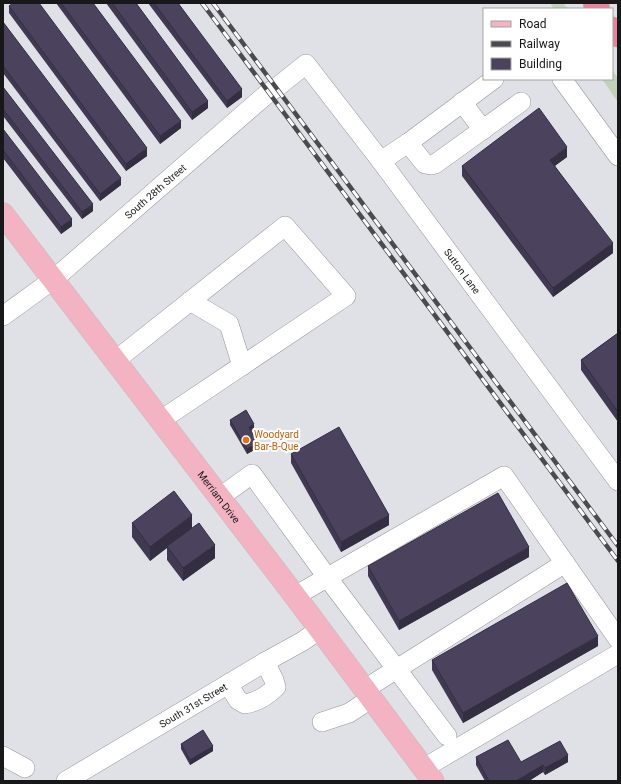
<svg xmlns="http://www.w3.org/2000/svg" width="621" height="784" font-family="Roboto,sans-serif">
	<rect width="100%" height="100%" fill="#e0e0e7"/>
	<path fill="#c1d2ba" d="M 550,3 L 563,3 L 568,9 L 554,9 Z
		M 612,70 L 618,78 L 618,102 L 602,79 L 612,79 Z"/>
	<g fill="none" stroke-linecap="round" stroke-linejoin="round">
		<defs>
			<g id="minor">
				<path d="M 562,79 L 618,156"/>
				<path d="M 462,102 L 483,130"/>
				<path d="M 408,143 L 425,164 L 431,165 L 435,164 L 521,102"/>
				<path d="M 381,161 L 408,143 L 494,79"/>
				<path d="M 190,301 L 229,324 L 242,366"/>
				<path id="s1" d="M 3,316 L 54,279 L 268,93 L 276,88 L 306,64 L 381,161 L 618,481"/>
				<path d="M 116,360 L 285,226 L 346,296 L 161,420"/>
				<path d="M 220,497 L 252,474 L 327,577 L 447,736"/>
				<path d="M 295,596 L 504,476 L 618,639"/>
				<path d="M 228,684 L 238,700 L 245,704 C 257,702 267,696 276,687 L 274,680 L 265,662"/>
				<path d="M 365,689 L 565,563"/>
				<path d="M 322,722 L 349,713 L 372,698"/>
				<path d="M 3,756 L 25,768"/>
				<path d="M 424,768 L 618,654"/>
				<path id="s2" d="M 66,781 L 265,662 L 303,641 L 320,629"/>
			</g>
			<g id="major">
				<path id="s3" d="M 3,214 L 295,596 L 433,781"/>
			</g>
			<path id="highway" d="M 594,3 L 599,9
				M 612,28 L 618,36"/>
		</defs>
		<use href="#minor" stroke="#95959b" stroke-width="20"/>
		<use href="#major" stroke="#bebebf" stroke-width="23"/>
		<use href="#highway" stroke="#bebebf" stroke-width="23"/>
		<use href="#minor" stroke="#fff" stroke-width="19"/>
		<use href="#major" stroke="#f3b3c3" stroke-width="22"/>
		<use href="#highway" stroke="#eb819b" stroke-width="22"/>
		<defs>
			<path id="rail" d="M 202,3 L 618,561
				M 213,3 L 618,546"/>
		</defs>
		<use href="#rail" stroke="#4b4b4f" stroke-width="4.5"/>
		<use href="#rail" stroke="#fff" stroke-width="3" stroke-dasharray="9" stroke-linecap="butt"/>
	</g>
	<path fill="#403951" d="M 56,3 L 93,3 L 181,128 L 160,144 Z
		M 106,3 L 136,3 L 208,108 L 192,120 Z
		M 148,3 L 178,3 L 242,97 L 227,108 Z
		M 9,6 L 147,156 L 126,171 L 9,13 Z
		M 3,22 L 121,185 L 100,201 L 3,73 Z
		M 3,87 L 93,211 L 82,219 L 3,116 Z
		M 3,129 L 72,226 L 61,234 L 3,158 Z
		M 567,157 L 555,166 L 613,253 L 553,297 L 462,176 L 462,166 Z
		M 618,333 L 618,422 L 581,370 L 581,360 Z
		M 230,420 L 254,429 L 251,430 L 258,448 L 247,454 L 230,425 Z
		M 291,454 L 389,525 L 341,552 L 291,463 Z
		M 132,523 L 192,528 L 215,558 L 183,581 L 167,560 L 167,547 L 150,561 L 132,537 Z
		M 529,557 L 399,630 L 368,576 L 368,566 Z
		M 598,646 L 463,723 L 432,670 L 432,660 Z
		M 181,744 L 213,751 L 190,765 L 181,749 Z
		M 476,757 L 521,762 L 568,762 L 545,775 L 543,772 L 529,781 L 485,781 L 476,765 Z"/>
	<path fill="#342e42" d="M 242,89 L 242,97 L 227,108 L 227,101 Z
		M 208,101 L 208,108 L 192,120 L 192,112 Z
		M 181,121 L 181,128 L 160,144 L 160,136 Z
		M 567,147 L 567,157 L 550,169 L 550,160 Z
		M 147,148 L 147,156 L 126,171 L 126,164 Z
		M 121,178 L 121,185 L 100,201 L 100,194 Z
		M 93,204 L 93,211 L 82,219 L 82,212 Z
		M 72,219 L 72,226 L 61,234 L 61,227 Z
		M 613,243 L 613,253 L 553,297 L 553,288 Z
		M 254,424 L 254,429 L 249,432 L 249,427 Z
		M 258,443 L 258,448 L 247,454 L 247,449 Z
		M 192,515 L 192,529 L 150,561 L 150,547 Z
		M 389,515 L 389,525 L 341,552 L 341,542 Z
		M 215,545 L 215,558 L 183,581 L 183,568 Z
		M 529,547 L 529,557 L 399,630 L 399,621 Z
		M 598,636 L 598,646 L 463,723 L 463,713 Z
		M 213,746 L 213,751 L 190,765 L 190,760 Z
		M 568,755 L 568,762 L 545,775 L 545,768 Z
		M 543,765 L 543,772 L 529,781 L 516,781 Z"/>
	<path fill="#4b425e" stroke="#342e42" d="M 13,3 L 39,3 L 147,148 L 126,164 L 9,6 Z
		M 61,3 L 93,3 L 181,121 L 160,136 Z
		M 112,3 L 136,3 L 208,101 L 192,112 Z
		M 154,3 L 178,3 L 242,89 L 227,101 Z
		M 3,22 L 121,178 L 100,194 L 3,66 Z
		M 3,87 L 93,204 L 82,212 L 3,109 Z
		M 539,108 L 567,147 L 550,160 L 613,243 L 553,288 L 462,166 Z
		M 3,129 L 72,219 L 61,227 L 3,150 Z
		M 618,333 L 618,412 L 581,360 Z
		M 246,410 L 254,424 L 249,427 L 258,443 L 247,449 L 230,420 Z
		M 339,427 L 389,515 L 341,542 L 291,454 Z
		M 174,491 L 192,515 L 150,547 L 132,523 Z
		M 498,493 L 529,547 L 399,621 L 368,566 Z
		M 199,523 L 215,545 L 183,568 L 167,546 Z
		M 567,583 L 598,636 L 463,713 L 432,660 Z
		M 203,730 L 213,746 L 190,760 L 181,744 Z
		M 508,740 L 521,762 L 560,741 L 568,755 L 545,768 L 543,765 L 516,781 L 489,781 L 476,757 Z"/>
	<circle fill="#e8710a" stroke="#fff" stroke-width="1.5" cx="246" cy="440" r="4"/>
	<g text-anchor="middle" stroke-width="4" stroke-linejoin="round" paint-order="stroke">
		<g font-size="10" fill="#18181a" stroke="#fff">
			<text dy="4" stroke="none"><textPath href="#s1" startOffset="197">South 28th Street</textPath></text>
			<text dy="4" stroke="none"><textPath href="#s1" startOffset="654">Sutton Lane</textPath></text>
			<text dy="4" stroke="none"><textPath href="#s3" startOffset="356">Merriam Drive</textPath></text>
			<text dy="4" stroke="none"><textPath href="#s2" startOffset="148">South 31st Street</textPath></text>
		</g>
		<g font-size="10" fill="#c56008" stroke="#fff" text-anchor="start">
			<text x="254" y="438">Woodyard<tspan x="254" dy="12">Bar-B-Que</tspan></text>
		</g>
	</g>
	<rect width="621" height="784" fill="none" stroke="#18181a" stroke-width="8"/>
	<rect x="483" y="8" width="130" height="72" fill="#ffffff" stroke="#a3a3a3"/>
	<rect x="491" y="21" width="20" height="6" fill="#f3b3c3" stroke="#a3a3a3"/>
	<text x="519" y="28" font-size="12" fill="#18181a">Road</text>
	<rect x="491" y="41" width="20" height="6" fill="#4b4b4f" stroke="#a3a3a3"/>
	<text x="519" y="48" font-size="12" fill="#18181a">Railway</text>
	<rect x="491" y="58" width="20" height="12" fill="#4b425e" stroke="#a3a3a3"/>
	<text x="519" y="68" font-size="12" fill="#18181a">Building</text>
</svg>
